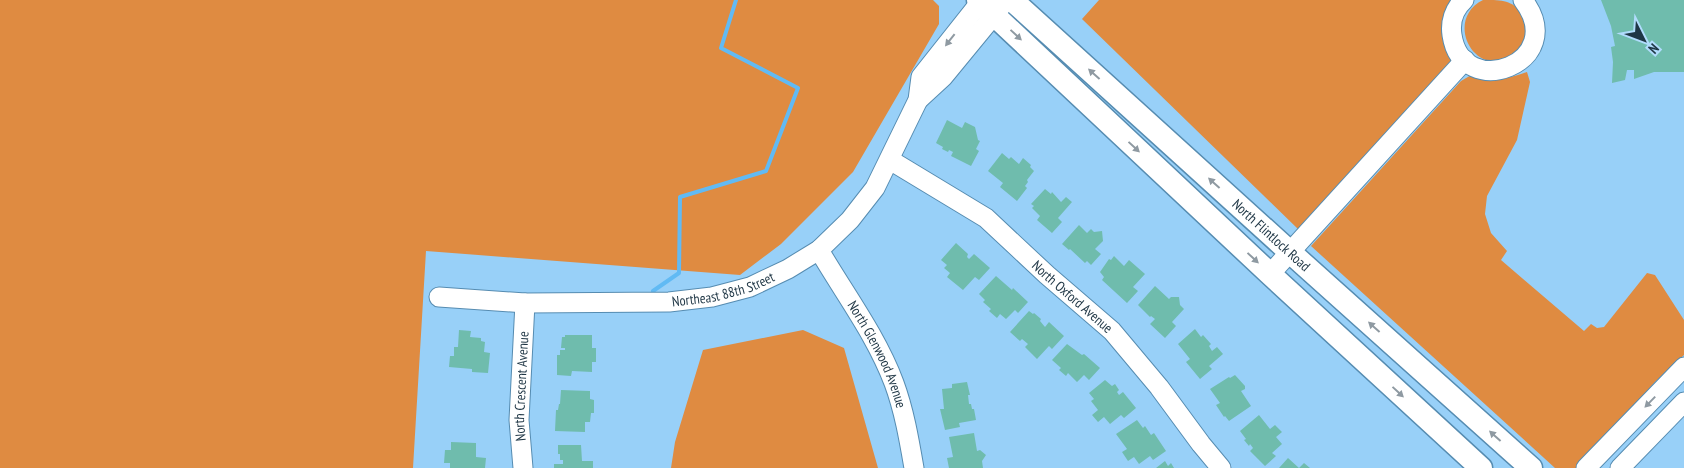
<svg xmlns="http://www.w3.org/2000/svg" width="1684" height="468" font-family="'PT Sans Narrow',sans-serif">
	<rect width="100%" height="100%" fill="#98d0f8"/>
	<path fill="#df8b41" d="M 0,0 L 933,0 L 939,6 L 939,24 L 853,172 L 781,244 L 740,275 L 426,251 L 413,468 L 0,468 Z
		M 1099,0 L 1456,0 L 1454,60 L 1299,230 L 1082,19 Z
		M 1483,0 C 1505,0 1509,0 1525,14 L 1525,43 C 1520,48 1514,56 1508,59 C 1470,74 1446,18 1483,0 Z
		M 1527,72 L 1530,82 L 1517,140 L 1487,196 L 1485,214 L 1491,233 L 1507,251 L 1501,260 L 1584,331 L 1591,324 L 1597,328 L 1604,327 L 1647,273 L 1655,275 L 1684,320 L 1684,355 L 1656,381 L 1577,468 L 1555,468 L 1311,246 L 1461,81 L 1473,74 C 1495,81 1505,80 1527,72 Z
		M 803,330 L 844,348 L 878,468 L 671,468 L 675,442 L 703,350 Z"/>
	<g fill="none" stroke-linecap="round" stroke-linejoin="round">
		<path stroke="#61baf4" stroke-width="4" d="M 653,291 L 679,273 L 680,197 L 766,171 L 798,88 L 721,48 L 736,0"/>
	</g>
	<path fill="#6fbcad" d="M 1601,0 L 1684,0 L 1684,72 L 1654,72 L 1634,79 L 1634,70 L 1627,70 L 1625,80 L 1612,83 L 1613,62 L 1611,47 L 1615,46 L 1611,26 Z
		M 947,120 L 962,128 L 965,122 L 975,127 L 978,140 L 980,141 L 976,149 L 979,151 L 971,166 L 951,156 L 953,152 L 949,150 L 948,152 L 942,149 L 943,147 L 936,143 Z
		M 1002,153 L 1009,159 L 1011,157 L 1019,164 L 1023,158 L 1031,165 L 1030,167 L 1034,171 L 1027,180 L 1028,182 L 1025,186 L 1027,188 L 1017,201 L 1000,187 L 1003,183 L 988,171 Z
		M 1045,189 L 1051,194 L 1052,192 L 1061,202 L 1066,197 L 1072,202 L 1058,218 L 1062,222 L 1052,233 L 1037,220 L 1040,216 L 1032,208 L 1034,206 L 1031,204 Z
		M 1079,225 L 1087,233 L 1091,229 L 1094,232 L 1102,231 L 1103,241 L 1095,249 L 1101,254 L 1091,265 L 1087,261 L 1085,263 L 1070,249 L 1069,250 L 1062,244 Z
		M 956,243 L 968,254 L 967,257 L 969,259 L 974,254 L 990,268 L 979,280 L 975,277 L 963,290 L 947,277 L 950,273 L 944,268 L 947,265 L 941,260 Z
		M 1114,256 L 1124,266 L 1129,260 L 1145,274 L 1133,287 L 1138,291 L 1127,303 L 1102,280 L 1104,277 L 1100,272 L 1109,259 L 1111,260 Z
		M 996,276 L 1012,290 L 1013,288 L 1028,302 L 1018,313 L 1015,310 L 1006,319 L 1000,314 L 997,318 L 989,311 L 991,309 L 983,302 L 985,300 L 979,294 Z
		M 1155,286 L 1169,299 L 1171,297 L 1179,297 L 1180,305 L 1184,309 L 1172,322 L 1176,326 L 1165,338 L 1150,324 L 1155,319 L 1151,316 L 1150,317 L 1138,305 Z
		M 1029,311 L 1033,314 L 1034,313 L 1041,319 L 1040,321 L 1045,327 L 1049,322 L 1064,336 L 1052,349 L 1049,346 L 1037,359 L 1025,347 L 1028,344 L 1022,339 L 1020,341 L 1010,332 Z
		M 1195,329 L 1201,337 L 1203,335 L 1211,344 L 1209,346 L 1212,351 L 1217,347 L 1223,354 L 1209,366 L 1212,369 L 1200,379 L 1186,362 L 1190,359 L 1178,344 Z
		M 459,330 L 471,331 L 470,337 L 481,338 L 481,341 L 485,342 L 484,352 L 490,353 L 488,373 L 472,372 L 472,369 L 449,367 L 450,356 L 454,356 L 454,347 L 458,347 Z
		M 565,335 L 592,335 L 592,348 L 596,348 L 596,362 L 592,362 L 592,372 L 572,371 L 571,376 L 557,375 L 557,355 L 560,355 L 560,350 L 565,350 L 565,348 L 561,348 L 562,337 L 565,337 Z
		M 1067,344 L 1082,355 L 1084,354 L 1100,368 L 1089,380 L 1084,375 L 1077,382 L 1068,373 L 1066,376 L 1059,370 L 1061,368 L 1052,360 Z
		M 1235,375 L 1245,386 L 1245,389 L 1241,391 L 1251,406 L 1229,421 L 1225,416 L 1224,417 L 1216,405 L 1220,403 L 1210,389 L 1229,377 L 1230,378 Z
		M 1105,380 L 1112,386 L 1115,384 L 1119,390 L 1117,392 L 1119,395 L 1123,392 L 1136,408 L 1124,418 L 1121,415 L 1110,424 L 1104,417 L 1098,422 L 1092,415 L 1098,410 L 1091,401 L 1094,399 L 1089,393 Z
		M 967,382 L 970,395 L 968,395 L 969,404 L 971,404 L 972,409 L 974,409 L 976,420 L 959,423 L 960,427 L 945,430 L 940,409 L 944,409 L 942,389 L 952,388 L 952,384 Z
		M 561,390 L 590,391 L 590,399 L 594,400 L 594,413 L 591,413 L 590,422 L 585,422 L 585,432 L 555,431 L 556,410 L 558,410 L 559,404 L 560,404 Z
		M 1259,415 L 1270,429 L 1275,425 L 1282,432 L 1276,437 L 1282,444 L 1272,453 L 1276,456 L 1265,466 L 1250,451 L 1253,448 L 1250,444 L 1249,446 L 1244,440 L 1246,439 L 1240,431 Z
		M 1137,420 L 1143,428 L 1145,426 L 1151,435 L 1154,433 L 1166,451 L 1153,460 L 1150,456 L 1139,464 L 1134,457 L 1128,461 L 1122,452 L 1127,449 L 1116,434 Z
		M 974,433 L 977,451 L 980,450 L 986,455 L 982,461 L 983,468 L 949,468 L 947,458 L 953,457 L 949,437 Z
		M 451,442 L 476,443 L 476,457 L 486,458 L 485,468 L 450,468 L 450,463 L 444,463 L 445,450 L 451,450 Z
		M 558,445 L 581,445 L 582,461 L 593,461 L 593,468 L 554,468 L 554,464 L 563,464 L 563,460 L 560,460 L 560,454 L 558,454 Z
		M 1288,458 L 1299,468 L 1279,468 Z
		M 1165,461 L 1168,466 L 1171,463 L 1174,468 L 1156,468 Z
		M 1304,463 L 1310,468 L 1299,468 Z"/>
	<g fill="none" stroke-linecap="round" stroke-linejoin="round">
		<defs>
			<g id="minor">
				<path d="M 1464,0 C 1454,9 1450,22 1452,35 C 1462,103 1571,63 1523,0"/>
				<path d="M 918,100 L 943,77 L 1003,4"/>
				<path id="s1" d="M 890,160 L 986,218 L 1047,275 L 1112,331 L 1159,387 L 1201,444 L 1221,468"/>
				<path id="s2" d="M 819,250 C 844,293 876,335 894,383 C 904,410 909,439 914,468"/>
				<path d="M 1270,274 L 1465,60"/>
				<path id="s3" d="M 439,297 L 525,303 L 669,302 L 712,297 L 750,287 L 788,269 L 819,250 L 850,220 L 875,188 L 918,100 L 921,77 L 982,0"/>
				<path id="s4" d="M 523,468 L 519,420 L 525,303"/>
				<path d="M 1586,468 L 1684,367"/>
				<path d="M 1620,468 L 1684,402"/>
			</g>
			<g id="major">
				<path d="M 978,0 L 1270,274 L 1481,468"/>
				<path id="s5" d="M 1012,0 L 1291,253 L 1531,468"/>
			</g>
		</defs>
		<use href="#minor" stroke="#568cb1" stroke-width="21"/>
		<use href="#major" stroke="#568cb1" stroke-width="25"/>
		<use href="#minor" stroke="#fff" stroke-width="19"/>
		<use href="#major" stroke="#fff" stroke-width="22"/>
	</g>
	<defs><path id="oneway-solid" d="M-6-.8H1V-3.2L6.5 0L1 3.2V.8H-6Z" transform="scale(1.25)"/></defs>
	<g fill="#8f9aa2">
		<use href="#oneway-solid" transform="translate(1016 35) rotate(43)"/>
		<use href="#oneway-solid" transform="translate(950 40) rotate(128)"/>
		<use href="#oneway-solid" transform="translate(1094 74) rotate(-138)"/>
		<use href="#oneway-solid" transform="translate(1134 147) rotate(43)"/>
		<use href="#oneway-solid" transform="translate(1214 183) rotate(-138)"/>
		<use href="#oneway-solid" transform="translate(1253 258) rotate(43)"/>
		<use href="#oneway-solid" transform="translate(1374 327) rotate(-138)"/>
		<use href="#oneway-solid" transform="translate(1398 392) rotate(43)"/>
		<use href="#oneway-solid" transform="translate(1650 402) rotate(134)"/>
		<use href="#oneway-solid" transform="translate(1495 436) rotate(-138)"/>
	</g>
	<g text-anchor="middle" stroke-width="4.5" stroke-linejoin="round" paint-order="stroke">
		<g font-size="14" fill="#1f3645" stroke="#b0dcfc">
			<text dy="5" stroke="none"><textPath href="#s5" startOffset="350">North Flintlock Road</textPath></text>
			<text dy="5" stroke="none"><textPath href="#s3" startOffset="286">Northeast 88th Street</textPath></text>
			<text dy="5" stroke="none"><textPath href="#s1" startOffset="229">North Oxford Avenue</textPath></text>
			<text dy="5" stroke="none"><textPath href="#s2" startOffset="120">North Glenwood Avenue</textPath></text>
			<text dy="5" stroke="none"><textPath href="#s4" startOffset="82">North Crescent Avenue</textPath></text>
		</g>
	</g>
	<g transform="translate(1644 40) rotate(132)" stroke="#b0dcfc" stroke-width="4" paint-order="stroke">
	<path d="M0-4L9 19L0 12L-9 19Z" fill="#1f3645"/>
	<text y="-8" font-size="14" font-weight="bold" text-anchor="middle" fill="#1f3645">N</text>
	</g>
</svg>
